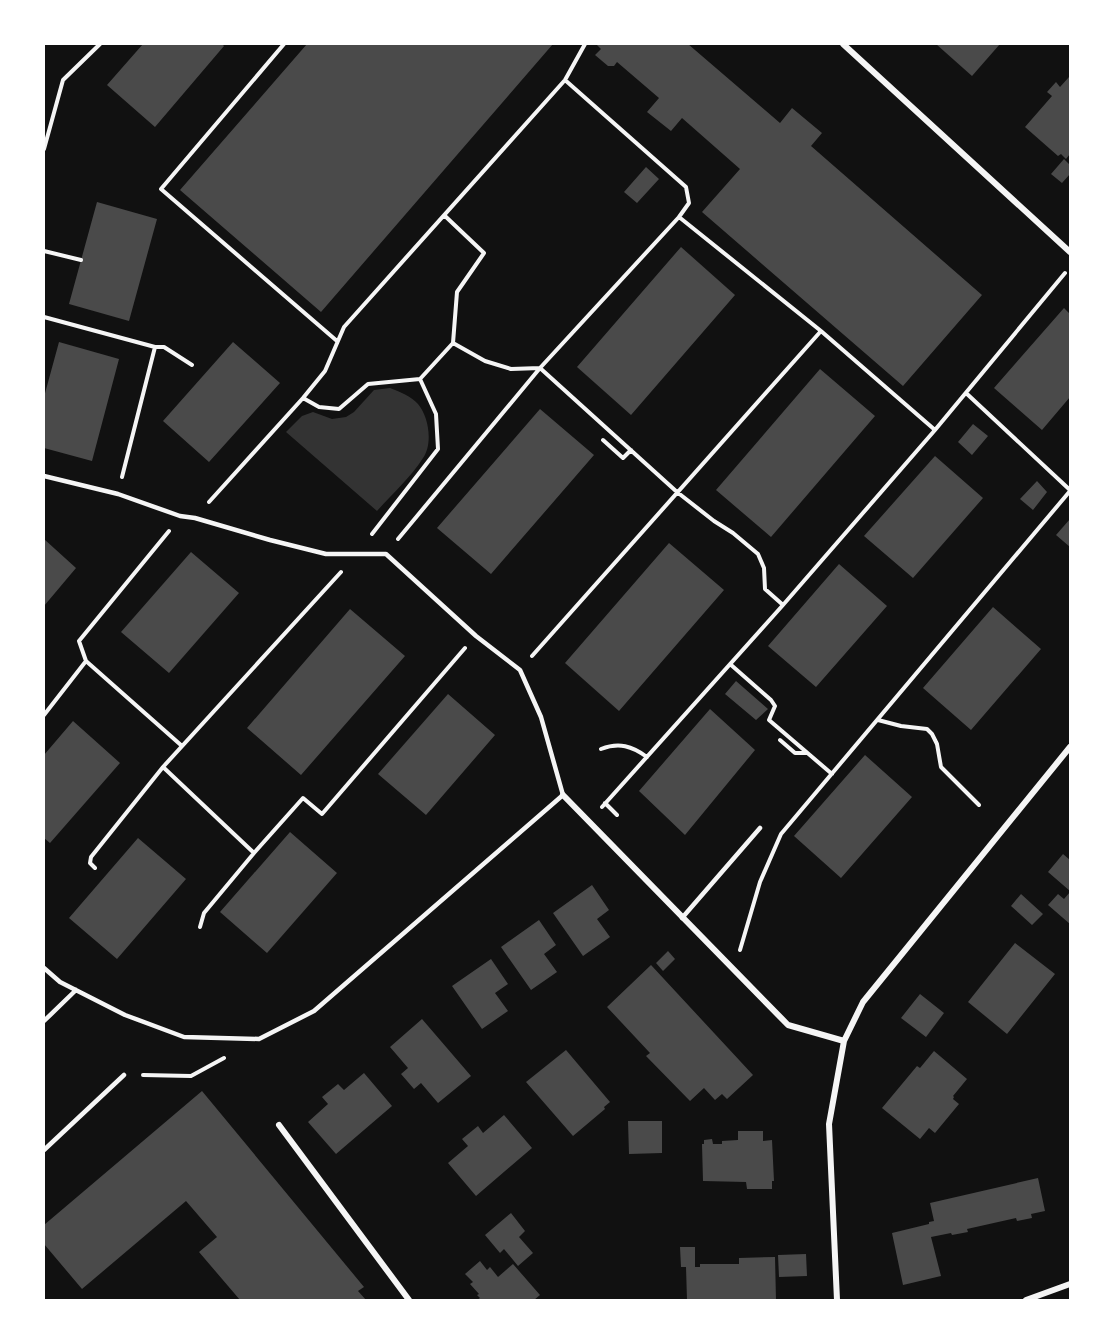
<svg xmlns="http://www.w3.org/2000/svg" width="1114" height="1344" font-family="'Noto Sans',sans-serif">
	<rect width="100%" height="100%" fill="#111"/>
	<path fill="#333" d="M 390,388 C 400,392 411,396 418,404 C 429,417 433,444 423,458 C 411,477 392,494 377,511 L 286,432 L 302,416 L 313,412 L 332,419 L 346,417 L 354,412 L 374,390 Z"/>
	<path fill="#4a4a4a" d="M 143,44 L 222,44 L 224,46 L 155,127 L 107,85 Z
		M 307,44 L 553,44 L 321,312 L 180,190 Z
		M 596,44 L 688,44 L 780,123 L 792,108 L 822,133 L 811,146 L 982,295 L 903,386 L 702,212 L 740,169 L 682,118 L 671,131 L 647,112 L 659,98 L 617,62 L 614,66 L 608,66 L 595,55 L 601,49 Z
		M 936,44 L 1000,44 L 972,76 Z
		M 1069,77 L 1070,154 L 1066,159 L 1061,154 L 1058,156 L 1025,127 L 1052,96 L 1047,92 L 1056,82 L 1060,87 Z
		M 1064,159 L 1070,165 L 1070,174 L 1062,183 L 1051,174 Z
		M 646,167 L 659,179 L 637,203 L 624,192 Z
		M 97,202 L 157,219 L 129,321 L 69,304 Z
		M 681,247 L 735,295 L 631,415 L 577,367 Z
		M 1064,308 L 1070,314 L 1070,397 L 1042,430 L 994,388 Z
		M 59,342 L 119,359 L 92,461 L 44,448 L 44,397 Z
		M 233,342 L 280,383 L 209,462 L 163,421 Z
		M 820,369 L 875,416 L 771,537 L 716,490 Z
		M 540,409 L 594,455 L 491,574 L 437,528 Z
		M 973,424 L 988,436 L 972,455 L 958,442 Z
		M 935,456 L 983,498 L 913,578 L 864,536 Z
		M 1037,481 L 1047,492 L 1033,510 L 1020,499 Z
		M 1070,519 L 1070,547 L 1056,535 Z
		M 44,539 L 76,568 L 44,606 Z
		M 669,543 L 724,590 L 619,711 L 565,663 Z
		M 191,552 L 239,593 L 169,673 L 121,632 Z
		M 839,564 L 887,606 L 816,687 L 768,646 Z
		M 993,607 L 1041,649 L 971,730 L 923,688 Z
		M 350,609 L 405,656 L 301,775 L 247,728 Z
		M 736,681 L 768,709 L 756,720 L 725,694 Z
		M 448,694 L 495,735 L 426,815 L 378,774 Z
		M 710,709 L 755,750 L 685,835 L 639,791 Z
		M 73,721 L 120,763 L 50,843 L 44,838 L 44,755 Z
		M 865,755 L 912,797 L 841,878 L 794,836 Z
		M 290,832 L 337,873 L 267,953 L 220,912 Z
		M 138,838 L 186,879 L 117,959 L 69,918 Z
		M 1063,854 L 1070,860 L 1070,891 L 1048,872 Z
		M 592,885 L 609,910 L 597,919 L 610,937 L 583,956 L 553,913 Z
		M 1070,892 L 1070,924 L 1048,905 L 1058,894 L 1064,899 Z
		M 1021,894 L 1043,914 L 1032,925 L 1011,906 Z
		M 539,920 L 556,945 L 544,954 L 557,972 L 531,990 L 501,947 Z
		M 1015,943 L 1055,974 L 1007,1034 L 968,1002 Z
		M 668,951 L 675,959 L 663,971 L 656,963 Z
		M 491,959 L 508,984 L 495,993 L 508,1011 L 482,1029 L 452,986 Z
		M 651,965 L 753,1075 L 727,1099 L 722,1094 L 715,1100 L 704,1088 L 690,1101 L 646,1056 L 650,1053 L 607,1007 Z
		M 920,994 L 944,1013 L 926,1037 L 901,1018 Z
		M 422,1019 L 471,1076 L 438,1103 L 421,1083 L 414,1089 L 401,1074 L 408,1068 L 390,1047 Z
		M 566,1050 L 610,1102 L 604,1107 L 605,1109 L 573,1136 L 526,1082 Z
		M 934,1051 L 967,1079 L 953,1096 L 954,1097 L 953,1099 L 959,1104 L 935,1133 L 929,1128 L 920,1139 L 882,1108 L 917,1066 L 920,1068 Z
		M 364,1073 L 392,1106 L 336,1154 L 308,1122 L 328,1104 L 322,1097 L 338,1084 L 344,1090 Z
		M 202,1091 L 364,1287 L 358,1291 L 366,1300 L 240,1300 L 199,1252 L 217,1237 L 186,1201 L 82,1289 L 44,1244 L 44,1225 Z
		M 504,1115 L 532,1148 L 476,1196 L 448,1163 L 468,1146 L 462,1139 L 478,1126 L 483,1133 Z
		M 628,1121 L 662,1121 L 662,1153 L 629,1154 Z
		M 738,1131 L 763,1131 L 763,1141 L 772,1140 L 774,1181 L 772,1181 L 772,1189 L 747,1189 L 746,1182 L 703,1181 L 702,1144 L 704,1144 L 704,1140 L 712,1139 L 713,1144 L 722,1144 L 722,1141 L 738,1140 Z
		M 1038,1178 L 1045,1211 L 1031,1214 L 1032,1218 L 1017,1221 L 1016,1218 L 967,1229 L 968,1232 L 952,1235 L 951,1233 L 931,1237 L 941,1276 L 903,1285 L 892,1233 L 929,1224 L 929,1222 L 934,1221 L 930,1203 Z
		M 511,1213 L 525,1231 L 519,1237 L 533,1253 L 518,1266 L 504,1249 L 500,1253 L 485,1235 Z
		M 680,1247 L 695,1247 L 695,1267 L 700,1267 L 700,1264 L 739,1264 L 739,1258 L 775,1257 L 776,1300 L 687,1300 L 686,1267 L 681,1267 Z
		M 806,1254 L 807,1276 L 779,1277 L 778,1255 Z
		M 480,1261 L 487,1270 L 490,1267 L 498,1277 L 513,1264 L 540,1295 L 534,1300 L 477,1300 L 480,1298 L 477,1295 L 479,1294 L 470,1284 L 473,1282 L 465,1274 Z"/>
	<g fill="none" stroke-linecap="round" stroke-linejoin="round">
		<path stroke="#f5f5f5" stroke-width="4" d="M 284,44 L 161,189 L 337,341
			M 565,80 L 686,187 L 689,203 L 679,217
			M 44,149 L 63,80 L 100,44
			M 445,216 L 484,253 L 457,292 L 453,343
			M 44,251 L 81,260
			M 44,317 L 155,347
			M 821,331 L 935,430
			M 966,393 L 1070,490
			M 303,398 L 319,407 L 339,409 L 368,384 L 420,379
			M 603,440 L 623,458 L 631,450
			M 122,477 L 155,347 L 164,347 L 192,365
			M 209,502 L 303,398 L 325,371 L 344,327 L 565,80 L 585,44
			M 372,534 L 438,449 L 436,414 L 420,379 L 453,343 L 485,361 L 511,369 L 540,368 L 677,492 L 714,521 L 733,533 L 758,554 L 764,568 L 765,589 L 783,605
			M 398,539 L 540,368 L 679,217 L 821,331 L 532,656
			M 86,661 L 182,746
			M 730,664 L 771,700 L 775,706 L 769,720 L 832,774
			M 44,715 L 86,661 L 79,641 L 169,531
			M 878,720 L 901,726 L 927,729 L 932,734 L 937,744 L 941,767 L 979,805
			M 780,740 L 795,753 L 807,753
			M 601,749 C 619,742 632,746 647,757
			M 163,767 L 254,853 L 303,798 L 322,814 L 465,648
			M 605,803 L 617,815
			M 602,807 L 783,605 L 935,430 L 1065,273
			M 95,868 L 90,863 L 91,857 L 163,767 L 341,572
			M 200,927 L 204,913 L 254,853
			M 740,950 L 760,882 L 781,834 L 1070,491
			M 143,1075 L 191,1076 L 224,1058"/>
		<path stroke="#f5f5f5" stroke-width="4.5" d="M 44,476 L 118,494 L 180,516 L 195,518 L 270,540 L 326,554 L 386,554 L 476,636 L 520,670 L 541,717 L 563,795 L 314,1011 L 259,1039 L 184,1037 L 125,1015 L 60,982 L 44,968
			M 682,918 L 760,828
			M 44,1021 L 76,990
			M 44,1150 L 124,1075"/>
		<path stroke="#f5f5f5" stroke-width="6" d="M 843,44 L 1070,252
			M 563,795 L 788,1025 L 844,1041
			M 279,1125 L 409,1300
			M 837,1300 L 829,1124 L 844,1041 L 863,1002 L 1070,747
			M 1026,1300 L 1070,1284"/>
	</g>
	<rect width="1114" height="1344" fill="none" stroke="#ffffff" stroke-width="90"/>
</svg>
